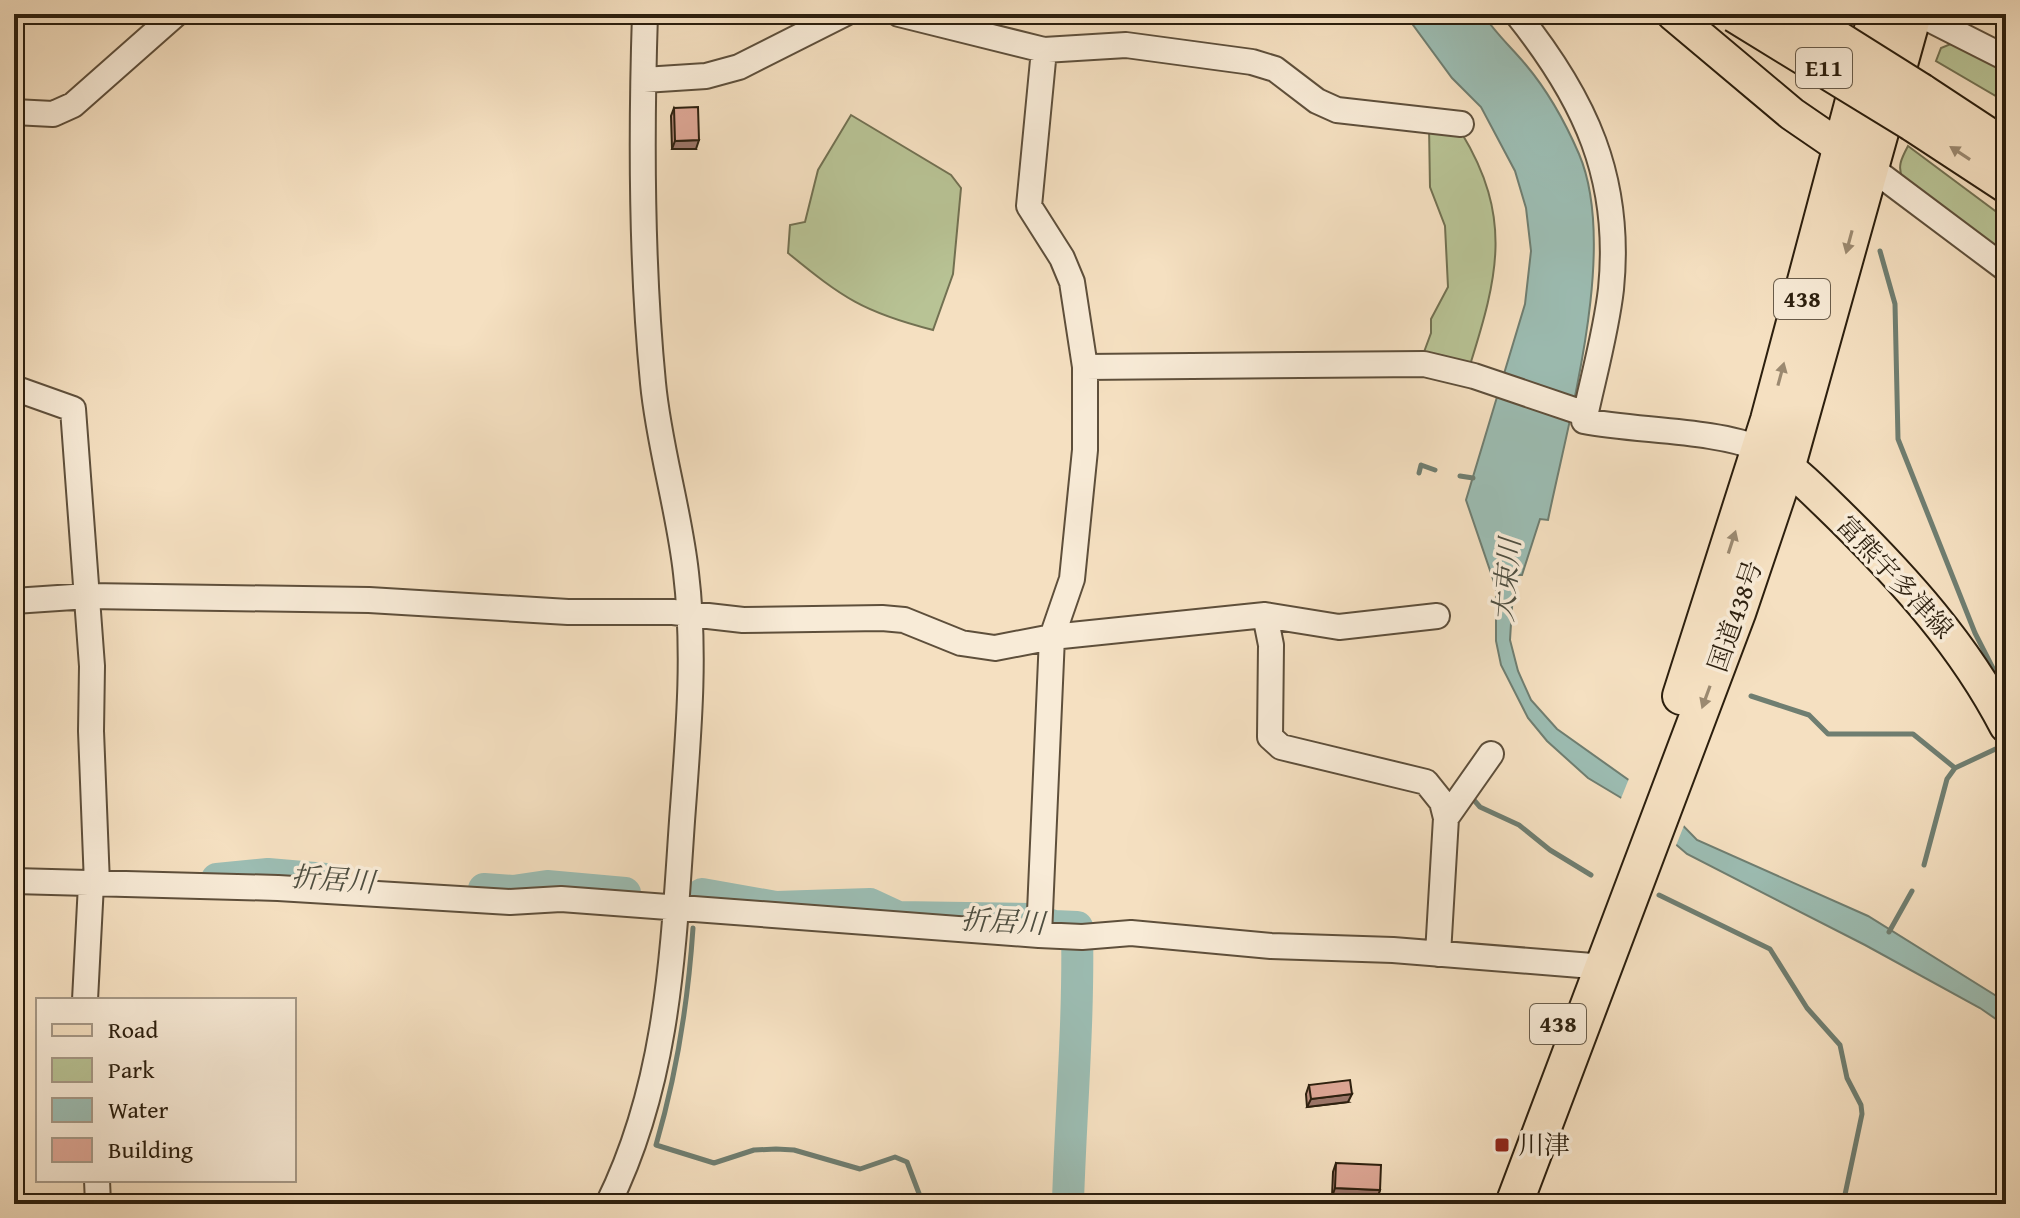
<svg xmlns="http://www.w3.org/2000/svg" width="2020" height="1218" font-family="'Gentium Book Plus','Noto Serif JP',serif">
	<rect width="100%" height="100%" fill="#f5e0c1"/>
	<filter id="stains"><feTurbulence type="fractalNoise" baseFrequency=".0025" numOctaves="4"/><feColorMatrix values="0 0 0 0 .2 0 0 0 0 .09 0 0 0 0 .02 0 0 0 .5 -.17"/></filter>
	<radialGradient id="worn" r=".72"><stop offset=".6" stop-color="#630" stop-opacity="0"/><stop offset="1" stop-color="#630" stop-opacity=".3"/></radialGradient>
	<path fill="#b8c395" stroke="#727152" stroke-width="2" d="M 1953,43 L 1968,47 L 2006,70 L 2006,102 L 1936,61 L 1941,48 Z
		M 851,115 L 951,175 L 961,188 L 953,274 L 933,330 C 863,312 843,298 788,253 L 790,225 L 805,222 L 818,170 Z
		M 1429,126 L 1461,132 C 1513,217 1498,276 1470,365 L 1424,352 L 1431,333 L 1431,319 L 1448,287 L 1445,226 L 1430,187 Z
		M 1908,146 L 2006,219 L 2006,257 L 1903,180 C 1897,167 1901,159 1908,146 Z"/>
	<path fill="#9cbdb3" stroke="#6f7e71" stroke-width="2" d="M 1405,14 L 1483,14 C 1495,33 1512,48 1526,65 C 1547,90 1566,124 1579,154 C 1619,248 1568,421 1548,520 L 1540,519 L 1522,575 L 1514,575 L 1510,640 L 1518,671 L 1531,700 L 1557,729 L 1661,803 L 1697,840 L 1868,916 L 2006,1002 L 2006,1026 L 1980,1008 L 1865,945 L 1687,854 L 1623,799 L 1588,778 L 1547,741 L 1528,718 L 1501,665 L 1496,641 L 1496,588 L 1466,500 L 1525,304 L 1531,251 L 1526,208 L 1515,171 L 1481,107 L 1452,78 Z"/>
	<path fill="#f5e0c1" d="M 1630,776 L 1664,800 L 1685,823 L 1675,848 L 1620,801 Z"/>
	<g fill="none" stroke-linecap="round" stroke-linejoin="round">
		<path stroke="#6f7e71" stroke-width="5" d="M 1880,251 L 1895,304 L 1898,439 L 1975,633 L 2004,690
			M 1419,473 L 1421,465 L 1435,470
			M 1460,476 L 1473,478
			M 1751,696 L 1809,715 L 1828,734 L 1913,734 L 1955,768
			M 1473,799 L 1480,807 L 1519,825 L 1550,850 L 1591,875
			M 1924,865 L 1947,779 L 1955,768 L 2002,746
			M 1659,895 L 1770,949 L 1807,1008 L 1840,1045 L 1847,1078 L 1861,1105 L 1862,1114 L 1843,1204
			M 693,928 C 688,1003 677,1073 656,1145 L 714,1163 L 754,1150 L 776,1149 L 794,1150 L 860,1169 L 895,1157 L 907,1162 L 923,1204
			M 1889,932 L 1912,891"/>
		<path stroke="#9cbdb3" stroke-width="32" d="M 217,879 L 268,874 L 326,879
			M 484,889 L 513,891 L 547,886 L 625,893
			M 702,894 L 776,907 L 870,904 L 898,917 L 1032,919 L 1054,926 L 1077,927 C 1079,1019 1071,1109 1068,1201 L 1065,1204"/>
		<defs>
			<path id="minor" d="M 899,14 L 1044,50 L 1126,45 L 1252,62 L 1275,69 L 1317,101 L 1337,110 L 1461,124
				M 1517,14 C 1585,99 1622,178 1611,289 C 1606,333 1593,378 1584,421 C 1635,431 1717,430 1760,449
				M 1919,14 L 2006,58
				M 644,80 L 706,76 L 739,67 L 844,14
				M 14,112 L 53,114 L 73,105 L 176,14
				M 1870,167 L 2006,269
				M 1085,367 L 1424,364 L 1474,376 L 1586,414
				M 14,388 L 73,409 L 92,666 L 91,731 L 97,884
				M 14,601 L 88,596 L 369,600 L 568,612 L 673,612 L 743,620 L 882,618 L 904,620 L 961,643 L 995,648 L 1052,637 L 1265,615 L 1339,627 L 1437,616
				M 1265,615 L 1271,645 L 1270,737 L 1281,747 L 1426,782 L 1442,802 L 1446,818 L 1438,954
				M 1446,818 L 1491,754
				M 14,881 L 278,888 L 510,902 L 561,899 L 1039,935 L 1082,937 L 1131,933 L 1271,946 L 1393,950 L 1605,967
				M 1039,935 L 1052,637 L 1072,579 L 1085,450 L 1085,367 L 1072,282 L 1062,258 L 1029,206 L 1044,50
				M 85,1000 L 91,884
				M 97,1180 L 98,1204
				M 608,1204 C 668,1083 673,953 682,821 C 688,739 696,655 686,573 C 679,509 659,447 653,383 C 641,261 641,136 645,14"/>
			<path id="major" d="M 1673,14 L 1792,114 L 1862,162
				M 1766,453 C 1795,470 1816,493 1840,516 C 1905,580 1964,645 2006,726"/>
			<path id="highway" d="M 1921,92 L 2006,148
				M 1913,123 L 2006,184
				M 1681,696 L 1769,420 L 1877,14
				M 1514,1204 L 1737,613 L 1787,465 L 1913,14"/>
		</defs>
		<use href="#minor" stroke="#5e4f3b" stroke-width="28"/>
		<use href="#major" stroke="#2c1f0e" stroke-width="36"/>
		<use href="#highway" stroke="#2c1f0e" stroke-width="40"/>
		<use href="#minor" stroke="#f8ebd7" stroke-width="24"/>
		<use href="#major" stroke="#f5e0c1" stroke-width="32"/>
		<use href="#highway" stroke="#f5e0c1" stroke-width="36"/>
		<defs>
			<path id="highway-bridge" d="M 1735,14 L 1913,123
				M 1797,14 L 1921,92"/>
		</defs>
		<use href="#highway-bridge" stroke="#2c1f0e" stroke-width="40" stroke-linecap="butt"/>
		<use href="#highway-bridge" stroke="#f5e0c1" stroke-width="36"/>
	</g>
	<path fill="#bf9081" stroke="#2c1f0e" stroke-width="2" d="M 674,108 L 696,149 L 672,149 L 671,116 Z
		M 1309,1085 L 1348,1102 L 1307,1107 L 1306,1094 Z
		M 1336,1163 L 1380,1190 L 1377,1199 L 1332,1197 L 1333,1172 Z"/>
	<path fill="#9b7569" stroke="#2c1f0e" stroke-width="2" d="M 699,140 L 696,149 L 672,149 L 675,141 Z
		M 1352,1094 L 1348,1102 L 1307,1107 L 1311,1099 Z
		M 1335,1188 L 1380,1190 L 1377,1199 L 1332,1197 Z"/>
	<path fill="#dea796" stroke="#2c1f0e" stroke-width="2" d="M 698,107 L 699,140 L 675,141 L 674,108 Z
		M 1350,1080 L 1352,1094 L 1311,1099 L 1309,1085 Z
		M 1336,1163 L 1381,1165 L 1380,1190 L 1335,1188 Z"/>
	<defs><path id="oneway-solid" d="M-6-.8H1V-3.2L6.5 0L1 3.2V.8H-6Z" transform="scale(2)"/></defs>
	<g fill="#9b8970">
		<use href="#oneway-solid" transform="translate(1960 153) rotate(-147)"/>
		<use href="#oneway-solid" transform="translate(1849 242) rotate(105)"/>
		<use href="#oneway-solid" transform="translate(1781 374) rotate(-75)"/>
		<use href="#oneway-solid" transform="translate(1732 542) rotate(-72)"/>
		<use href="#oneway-solid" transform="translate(1706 697) rotate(110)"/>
	</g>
	<rect fill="#8f2418" stroke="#f8ebd7" stroke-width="3" x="1494" y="1137" width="16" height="16" rx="4"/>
	<g text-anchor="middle" stroke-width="7" stroke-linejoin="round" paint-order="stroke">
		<g fill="#f8ebd7" stroke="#695c4a" stroke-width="2">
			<rect x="1796" y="48" width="56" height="40" rx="6"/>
			<rect x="1774" y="279" width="56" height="40" rx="6"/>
			<rect x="1530" y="1004" width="56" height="40" rx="6"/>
		</g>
		<g font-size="24" font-weight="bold" fill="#2c1f0e">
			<text x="1824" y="76">E11</text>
			<text x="1802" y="307">438</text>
			<text x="1558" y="1032">438</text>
		</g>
		<g font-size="26" fill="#2c1f0e" stroke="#f8ebd7">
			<text transform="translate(1895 577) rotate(47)" y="9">富熊宇多津線</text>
			<text transform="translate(1735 616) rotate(-71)" y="9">国道438号</text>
		</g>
		<g font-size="26" fill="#2c1f0e" stroke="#f8ebd7" text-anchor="start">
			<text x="1518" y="1154">川津</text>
		</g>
		<g font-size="28" font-style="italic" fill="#4e4e40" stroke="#f8ebd7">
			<text transform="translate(1506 580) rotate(-85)" y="10">大束川</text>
			<text transform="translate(333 879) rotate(4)" y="10">折居川</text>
			<text transform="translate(1003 921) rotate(3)" y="10">折居川</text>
		</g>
	</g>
	<rect width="2020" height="1218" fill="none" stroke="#f5e0c1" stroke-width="48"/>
	<rect x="16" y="16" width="1988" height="1186" fill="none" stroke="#2c1f0e" stroke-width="4"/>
	<rect x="24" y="24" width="1972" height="1170" fill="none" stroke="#2c1f0e" stroke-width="2"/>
	<rect x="36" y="998" width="260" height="184" fill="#f8ebd7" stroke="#a69987" stroke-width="2"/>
	<rect x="52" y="1024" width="40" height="12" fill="#f5e0c1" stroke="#a69987" stroke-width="2"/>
	<text x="108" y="1038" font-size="24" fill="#2c1f0e">Road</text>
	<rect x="52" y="1058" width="40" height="24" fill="#b8c395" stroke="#a69987" stroke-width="2"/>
	<text x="108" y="1078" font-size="24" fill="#2c1f0e">Park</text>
	<rect x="52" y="1098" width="40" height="24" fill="#9cbdb3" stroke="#a69987" stroke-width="2"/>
	<text x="108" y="1118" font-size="24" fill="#2c1f0e">Water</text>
	<rect x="52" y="1138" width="40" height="24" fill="#dea796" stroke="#a69987" stroke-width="2"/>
	<text x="108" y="1158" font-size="24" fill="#2c1f0e">Building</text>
	<rect width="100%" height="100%" filter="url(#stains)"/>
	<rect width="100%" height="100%" fill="url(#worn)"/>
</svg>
